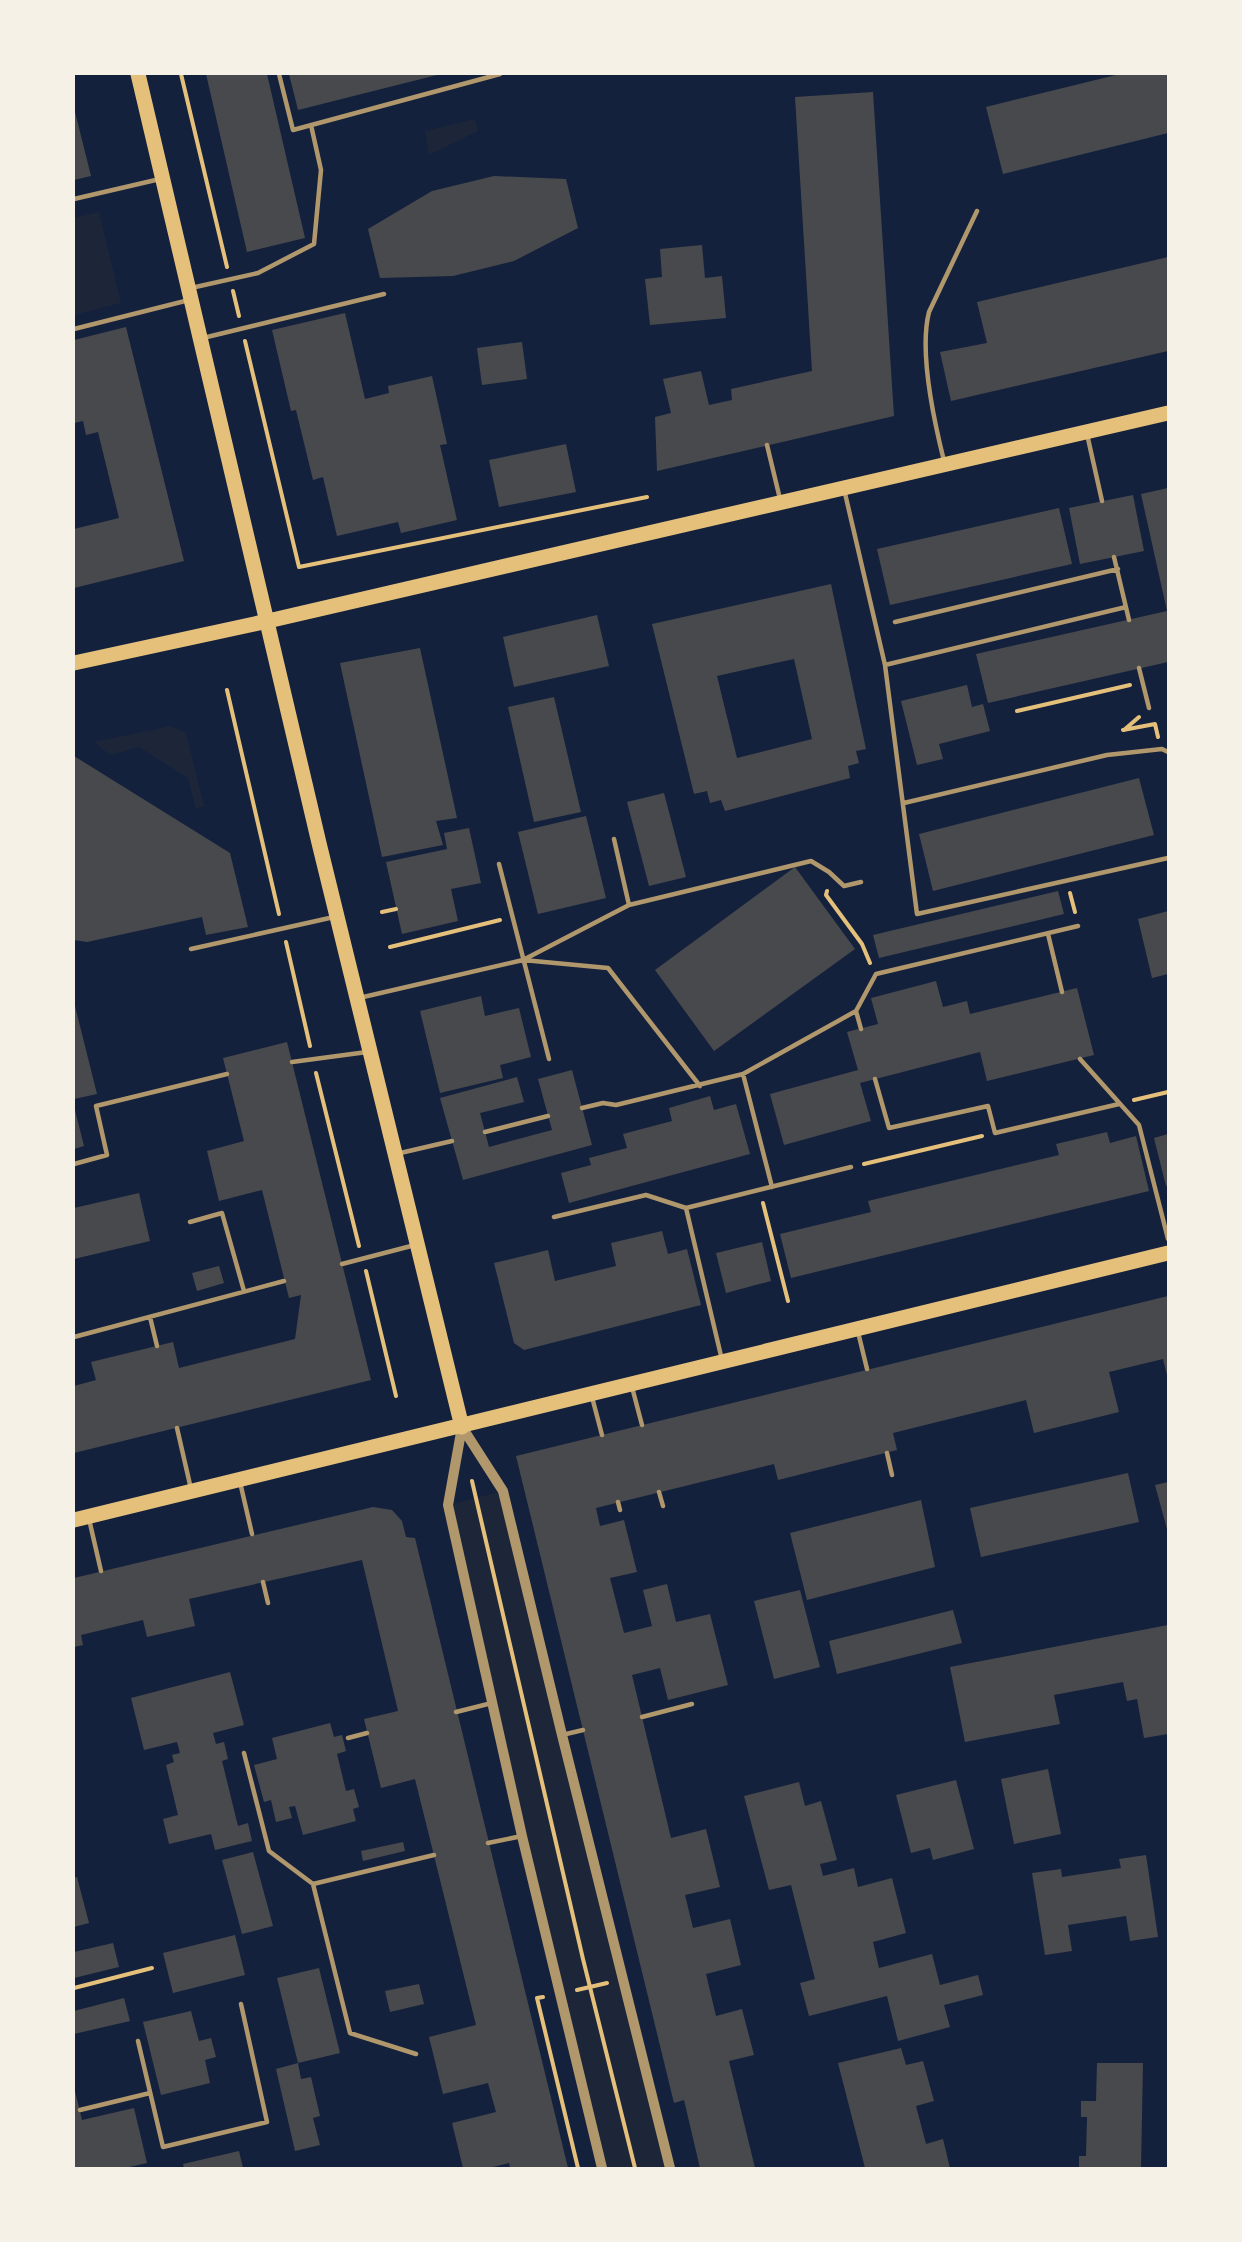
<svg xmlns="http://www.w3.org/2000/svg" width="1242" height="2242" font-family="Inter,sans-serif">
	<rect width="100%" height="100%" fill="#14213d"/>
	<path fill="#1d2539" d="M 475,119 L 478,131 L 429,155 L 425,131 Z
		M 99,212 L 121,303 L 74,315 L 74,218 Z
		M 171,726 L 186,733 L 204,806 L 196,809 L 188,778 L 139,747 L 110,755 L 94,742 Z
		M 503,1491 L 670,2168 L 602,2168 L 448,1505 Z"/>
	<path fill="#48494c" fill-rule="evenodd" d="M 206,74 L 267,74 L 305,238 L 247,252 Z
		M 289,74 L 441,74 L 298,110 Z
		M 1120,74 L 1168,74 L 1168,133 L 1003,174 L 986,107 Z
		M 873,92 L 894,416 L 657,471 L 655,417 L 671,413 L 663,379 L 701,371 L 709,405 L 732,400 L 731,389 L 812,371 L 795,97 Z
		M 74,108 L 91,176 L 74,180 Z
		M 494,176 L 566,179 L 578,228 L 514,261 L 453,276 L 380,278 L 368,229 L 432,191 Z
		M 702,245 L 705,278 L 722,276 L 726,318 L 650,325 L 645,279 L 662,277 L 660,249 Z
		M 1168,257 L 1168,351 L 951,401 L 940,352 L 987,343 L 977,302 Z
		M 345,313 L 365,399 L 389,393 L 388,386 L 432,376 L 447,444 L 440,445 L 457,520 L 401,533 L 398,522 L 337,536 L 323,477 L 313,480 L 296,410 L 291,411 L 272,330 Z
		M 126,327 L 184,561 L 74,588 L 74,529 L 119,518 L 98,432 L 86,435 L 83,421 L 74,423 L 74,340 Z
		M 522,342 L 527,379 L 482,385 L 477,348 Z
		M 566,444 L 576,492 L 499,507 L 489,460 Z
		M 1168,488 L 1168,662 L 988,703 L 976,654 L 1167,611 L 1141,494 Z
		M 1133,495 L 1144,551 L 1080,564 L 1069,508 Z
		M 1059,508 L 1072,564 L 890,605 L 877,549 Z
		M 831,584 L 866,749 L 856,751 L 859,763 L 848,766 L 850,778 L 725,811 L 721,800 L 710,803 L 707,791 L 694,794 L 652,624 ZM 794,659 L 812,739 L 737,758 L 717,676 Z
		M 597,615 L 609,666 L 514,687 L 503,637 Z
		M 420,648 L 457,818 L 436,821 L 443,845 L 382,857 L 340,663 Z
		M 967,685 L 972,707 L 983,704 L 990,731 L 939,744 L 943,759 L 917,765 L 901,701 Z
		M 554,697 L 581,812 L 534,822 L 508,707 Z
		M 74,756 L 230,853 L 248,927 L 206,935 L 202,917 L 87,942 L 74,940 Z
		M 1139,778 L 1154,835 L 933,891 L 919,834 Z
		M 664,793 L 686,877 L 649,886 L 627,802 Z
		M 586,816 L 606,898 L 538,914 L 518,832 Z
		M 469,828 L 481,883 L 451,889 L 458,921 L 402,934 L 386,862 L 447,849 L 444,833 Z
		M 795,867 L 855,949 L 714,1051 L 655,970 Z
		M 1058,891 L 1064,914 L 879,958 L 873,935 Z
		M 1168,911 L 1168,974 L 1152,978 L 1138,919 Z
		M 936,981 L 943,1007 L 967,1001 L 970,1014 L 1077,988 L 1094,1055 L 987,1081 L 980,1052 L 860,1083 L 871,1121 L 784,1145 L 770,1094 L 858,1070 L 847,1032 L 878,1024 L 871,998 Z
		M 481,996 L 485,1016 L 519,1008 L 531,1057 L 500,1065 L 503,1078 L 440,1093 L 420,1011 Z
		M 75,1006 L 97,1094 L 74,1099 L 74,1007 Z
		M 287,1042 L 371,1380 L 74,1453 L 74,1386 L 96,1380 L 91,1362 L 173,1342 L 179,1368 L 295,1339 L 301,1295 L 289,1298 L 262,1190 L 219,1201 L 207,1151 L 244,1141 L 223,1058 Z
		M 572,1070 L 592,1145 L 463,1180 L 440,1098 L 517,1077 L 524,1102 L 480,1113 L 489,1147 L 552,1130 L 538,1079 Z
		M 710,1096 L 714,1110 L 736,1104 L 750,1154 L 569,1203 L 561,1173 L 591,1165 L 589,1158 L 627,1148 L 623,1134 L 672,1121 L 669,1108 Z
		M 74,1106 L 84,1146 L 74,1149 Z
		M 1107,1132 L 1110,1143 L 1136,1136 L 1149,1191 L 791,1278 L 780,1234 L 871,1212 L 868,1201 L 1059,1155 L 1056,1144 Z
		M 1168,1134 L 1168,1185 L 1166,1186 L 1154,1138 Z
		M 139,1193 L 150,1241 L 74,1259 L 74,1208 Z
		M 662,1231 L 668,1254 L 687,1249 L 701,1305 L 524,1350 L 514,1343 L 494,1263 L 548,1250 L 555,1281 L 616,1266 L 611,1243 Z
		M 762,1242 L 771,1281 L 726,1293 L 716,1253 Z
		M 219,1266 L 224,1283 L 197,1291 L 192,1273 Z
		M 1168,1296 L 1168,1379 L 1163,1359 L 1109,1372 L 1119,1412 L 1034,1433 L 1026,1400 L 893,1433 L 897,1450 L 778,1480 L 774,1464 L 596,1508 L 600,1526 L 624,1520 L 637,1572 L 610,1578 L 624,1633 L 652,1626 L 643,1590 L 667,1584 L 676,1622 L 710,1614 L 728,1685 L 668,1700 L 660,1668 L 632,1675 L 671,1838 L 706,1829 L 720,1887 L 685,1895 L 693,1928 L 730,1919 L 741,1965 L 706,1974 L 716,2016 L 742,2009 L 754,2055 L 729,2061 L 755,2168 L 700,2168 L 684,2100 L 674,2103 L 516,1456 Z
		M 1128,1473 L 1139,1522 L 981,1557 L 970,1508 Z
		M 1168,1482 L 1168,1533 L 1155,1485 Z
		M 921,1500 L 935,1567 L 807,1600 L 790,1533 Z
		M 373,1507 L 392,1510 L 402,1521 L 406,1537 L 415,1538 L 568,2168 L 510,2168 L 509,2163 L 489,2168 L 463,2168 L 452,2123 L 496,2112 L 488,2083 L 443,2094 L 429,2037 L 476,2025 L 415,1779 L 381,1788 L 364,1719 L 398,1711 L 362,1560 L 189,1599 L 195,1626 L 147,1637 L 143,1620 L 81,1635 L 83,1645 L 74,1647 L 74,1578 Z
		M 800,1590 L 820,1667 L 774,1679 L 754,1601 Z
		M 953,1610 L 962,1643 L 837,1674 L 829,1641 Z
		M 1168,1625 L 1168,1734 L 1144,1738 L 1137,1699 L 1127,1701 L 1123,1682 L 1054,1695 L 1060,1724 L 965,1742 L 950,1667 Z
		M 230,1672 L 244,1725 L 213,1733 L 216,1744 L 224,1742 L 228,1759 L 222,1761 L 238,1826 L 248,1823 L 252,1841 L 215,1850 L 211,1834 L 169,1844 L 163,1819 L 178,1815 L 166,1765 L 174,1762 L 172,1755 L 180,1753 L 177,1742 L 144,1750 L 131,1698 Z
		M 330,1723 L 334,1737 L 342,1735 L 346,1751 L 337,1754 L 346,1791 L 354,1789 L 359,1807 L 353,1809 L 356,1821 L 303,1835 L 295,1806 L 289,1807 L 292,1818 L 276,1822 L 271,1800 L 264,1802 L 254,1765 L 277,1759 L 272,1738 Z
		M 1048,1769 L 1061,1834 L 1014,1844 L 1001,1779 Z
		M 956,1780 L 974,1849 L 933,1860 L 930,1848 L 911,1853 L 896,1795 Z
		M 799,1782 L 805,1806 L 821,1801 L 837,1860 L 820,1864 L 823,1876 L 854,1868 L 858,1887 L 892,1878 L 906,1933 L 873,1942 L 879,1968 L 932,1954 L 940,1985 L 978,1975 L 983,1995 L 944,2005 L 950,2027 L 898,2041 L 887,1996 L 809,2016 L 800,1983 L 815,1979 L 791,1885 L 769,1890 L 744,1796 Z
		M 403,1842 L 405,1851 L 363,1861 L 361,1851 Z
		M 253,1852 L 273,1926 L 242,1934 L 222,1860 Z
		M 1146,1855 L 1158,1937 L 1130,1941 L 1126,1916 L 1068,1925 L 1072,1951 L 1045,1955 L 1032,1873 L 1061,1869 L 1062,1877 L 1121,1868 L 1119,1859 Z
		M 77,1877 L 89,1923 L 74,1927 L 74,1878 Z
		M 235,1935 L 245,1975 L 173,1993 L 163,1953 Z
		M 113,1943 L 119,1967 L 74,1978 L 74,1952 Z
		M 319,1968 L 340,2053 L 298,2063 L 277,1978 Z
		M 419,1984 L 424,2004 L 390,2012 L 385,1991 Z
		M 124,1998 L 130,2021 L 74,2034 L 74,2011 Z
		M 191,2011 L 199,2041 L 211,2038 L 216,2057 L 205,2060 L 210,2083 L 161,2095 L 143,2022 Z
		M 901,2048 L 906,2065 L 923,2061 L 934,2101 L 916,2106 L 926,2144 L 943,2139 L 950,2168 L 865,2168 L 838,2063 Z
		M 298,2063 L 301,2079 L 311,2077 L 320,2116 L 313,2118 L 320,2145 L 295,2151 L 276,2069 Z
		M 1097,2063 L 1143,2063 L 1141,2168 L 1079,2168 L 1079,2156 L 1086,2156 L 1087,2117 L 1081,2117 L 1081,2101 L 1096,2101 Z
		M 74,2087 L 82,2120 L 134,2108 L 147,2163 L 125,2168 L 74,2168 Z
		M 239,2151 L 243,2168 L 184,2168 L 183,2164 Z"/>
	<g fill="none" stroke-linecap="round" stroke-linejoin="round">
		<path stroke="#e5c07b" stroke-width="4" d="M 181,74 L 227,267
			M 233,291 L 239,316
			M 245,341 L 299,567 L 647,497
			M 227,690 L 279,914
			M 1017,711 L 1130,685
			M 1123,730 L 1155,724 L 1158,737
			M 1124,730 L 1139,717
			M 827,891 L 826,895 L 862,944 L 870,963
			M 1070,893 L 1075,912
			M 382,912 L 396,909
			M 286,942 L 310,1046
			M 390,947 L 500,920
			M 316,1073 L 359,1246
			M 1134,1100 L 1168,1092
			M 864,1164 L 982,1136
			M 763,1203 L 788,1301
			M 366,1271 L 396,1396
			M 472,1481 L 583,1959 L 635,2168
			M 74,1988 L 152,1968
			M 577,1990 L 607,1983
			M 543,1997 L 537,1998 L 578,2168"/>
		<path stroke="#b1986c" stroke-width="4.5" d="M 279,74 L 293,130 L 500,74
			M 74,199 L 160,179
			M 191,288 L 258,273 L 314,244 L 321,170 L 311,125
			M 74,329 L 189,300
			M 203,338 L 384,294
			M 1087,434 L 1102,501
			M 767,445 L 780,499
			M 944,461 C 934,421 919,351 929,312 L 977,211
			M 844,489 L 885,665 L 1126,607
			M 1114,557 L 1129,620
			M 895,622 L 1118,569
			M 885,665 L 917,914 L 1168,858
			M 1139,668 L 1149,708
			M 904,803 L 1107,755 L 1162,749 L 1168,752
			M 499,864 L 549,1059
			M 629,905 L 811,861 L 829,872 L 844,886 L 861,882
			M 1048,934 L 1062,992
			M 191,949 L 334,917
			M 523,960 L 608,968 L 700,1086
			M 359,998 L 523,960 L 629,905 L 614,839
			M 856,1011 L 861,1029
			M 1080,1059 L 1139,1125 L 1168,1239
			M 292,1062 L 367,1052
			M 743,1074 L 772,1187
			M 875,1079 L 889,1128 L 988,1106 L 995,1133 L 1119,1104
			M 582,1108 L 603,1103 L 616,1105 L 743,1074 L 856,1011 L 876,974 L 1078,926
			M 485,1132 L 548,1116
			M 396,1154 L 452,1141
			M 74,1164 L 107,1155 L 96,1106 L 227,1074
			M 686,1208 L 722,1360
			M 554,1217 L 646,1195 L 686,1208 L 851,1167
			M 190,1222 L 222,1213 L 244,1291
			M 342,1264 L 415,1245
			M 150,1317 L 157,1346
			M 858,1332 L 867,1369
			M 74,1337 L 284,1281
			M 632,1387 L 642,1425
			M 592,1397 L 602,1435
			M 177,1428 L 191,1489
			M 887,1453 L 892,1475
			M 240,1482 L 252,1534
			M 659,1492 L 663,1506
			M 618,1502 L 620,1510
			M 89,1519 L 101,1571
			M 263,1582 L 268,1603
			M 456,1712 L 492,1703
			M 642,1717 L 692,1704
			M 562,1735 L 583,1730
			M 348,1738 L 367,1733
			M 244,1753 L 269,1851 L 313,1884
			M 488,1843 L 522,1836
			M 138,2041 L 163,2147 L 267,2122 L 241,2004
			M 416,2054 L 350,2033 L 313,1884 L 434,1855
			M 80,2110 L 150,2093"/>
		<path stroke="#b1986c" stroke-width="10" d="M 462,1427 L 503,1491 L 562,1735 L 670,2168
			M 462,1427 L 448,1505 L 522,1836 L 602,2168"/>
		<path stroke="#e5c07b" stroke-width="15" d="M 138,74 L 319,843 L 462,1427
			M 74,663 L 268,621 L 1168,413
			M 74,1520 L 1168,1253"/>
	</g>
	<rect width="1242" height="2242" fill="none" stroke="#f6f1e7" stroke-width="150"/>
</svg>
